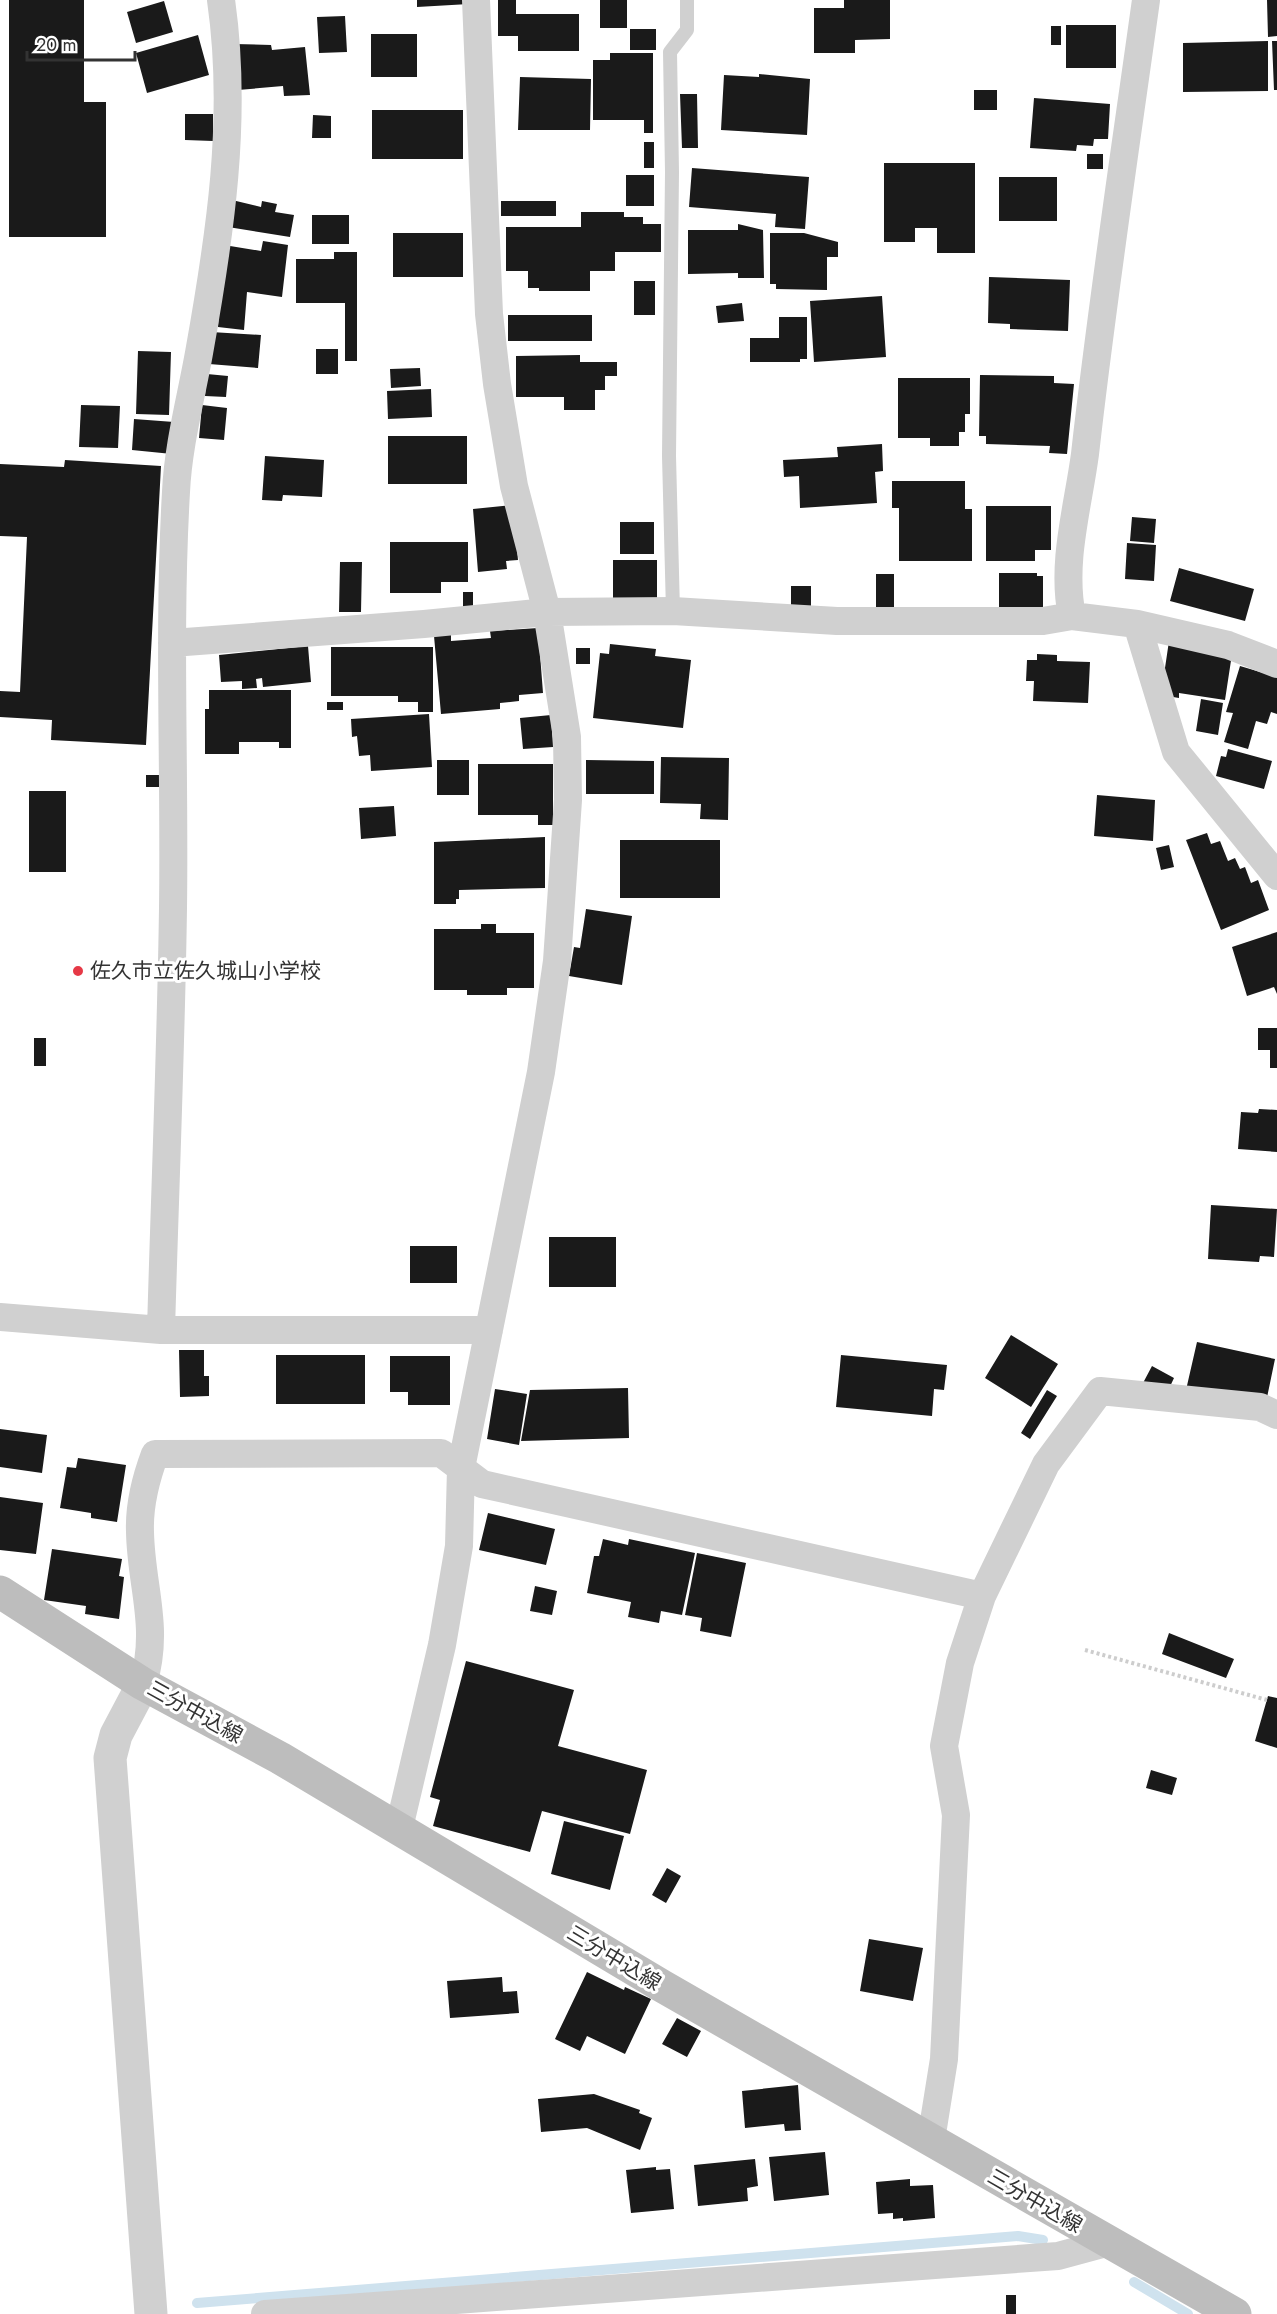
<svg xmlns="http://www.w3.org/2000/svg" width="1277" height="2314" font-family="Jost,'Noto Sans JP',sans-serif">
	<rect width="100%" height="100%" fill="#fff"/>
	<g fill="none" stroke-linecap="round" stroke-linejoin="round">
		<path stroke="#cfe2ee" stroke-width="10" d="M 1134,2282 L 1188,2314
			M 197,2303 L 1018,2236 L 1043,2240"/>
	</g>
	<path fill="#1a1a1a" d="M 9,0 L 84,0 L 84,102 L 106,102 L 106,237 L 9,237 Z
		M 417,0 L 469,0 L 469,4 L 417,7 Z
		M 498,0 L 516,0 L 516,14 L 579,14 L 579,51 L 518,51 L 518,36 L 498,36 Z
		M 600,0 L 627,0 L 627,28 L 600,28 Z
		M 844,0 L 890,0 L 890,39 L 855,40 L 855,53 L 814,53 L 814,8 L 844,8 Z
		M 1267,0 L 1277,0 L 1277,36 L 1268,37 Z
		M 164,1 L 173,32 L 136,43 L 127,12 Z
		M 345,16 L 347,52 L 319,53 L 317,17 Z
		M 1066,25 L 1116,25 L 1116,68 L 1066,68 Z
		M 1051,26 L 1061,26 L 1061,45 L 1051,45 Z
		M 630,29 L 656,29 L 656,50 L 630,50 Z
		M 371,34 L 417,34 L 417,77 L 371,77 Z
		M 198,35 L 209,75 L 147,93 L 136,53 Z
		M 1268,41 L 1268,91 L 1183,92 L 1183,43 Z
		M 1272,41 L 1277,41 L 1277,90 L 1274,90 Z
		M 234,44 L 271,45 L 272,50 L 305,47 L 310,95 L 284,96 L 283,86 L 238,90 Z
		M 610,53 L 653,53 L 653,133 L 644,133 L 644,120 L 593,120 L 593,60 L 610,60 Z
		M 759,74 L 810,79 L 807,135 L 721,130 L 724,75 L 759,77 Z
		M 520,77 L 591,79 L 590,130 L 518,130 Z
		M 974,90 L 997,90 L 997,110 L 974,110 Z
		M 680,94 L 697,94 L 698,148 L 682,148 Z
		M 1034,98 L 1110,104 L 1108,139 L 1094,139 L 1093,146 L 1077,145 L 1076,151 L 1030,148 Z
		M 372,110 L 463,110 L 463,159 L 372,159 Z
		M 185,114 L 213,114 L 213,141 L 185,140 Z
		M 313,115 L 331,116 L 331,138 L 312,138 Z
		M 644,142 L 654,142 L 654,168 L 644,168 Z
		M 1087,154 L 1103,154 L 1103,169 L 1087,169 Z
		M 884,163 L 975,163 L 975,253 L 937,253 L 937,228 L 915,228 L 915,242 L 884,242 Z
		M 692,168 L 809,177 L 805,229 L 775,227 L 776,214 L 689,207 Z
		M 626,175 L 654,175 L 654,206 L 626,206 Z
		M 999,177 L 1057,177 L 1057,221 L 999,221 Z
		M 232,200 L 261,207 L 262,201 L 277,204 L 275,212 L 294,215 L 290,237 L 228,227 Z
		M 501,201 L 556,201 L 556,216 L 501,216 Z
		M 581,212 L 624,212 L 624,217 L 643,217 L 643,224 L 661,224 L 661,252 L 615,252 L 615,271 L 590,271 L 590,291 L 539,291 L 539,288 L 528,288 L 528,271 L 506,271 L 506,227 L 581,227 Z
		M 312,215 L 349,215 L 349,244 L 312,244 Z
		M 738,224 L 763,230 L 764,278 L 738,278 L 738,273 L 688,274 L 688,230 L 738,230 Z
		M 393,233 L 463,233 L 463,277 L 393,277 Z
		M 770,233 L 804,233 L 838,242 L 838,257 L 827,257 L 827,290 L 776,289 L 776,284 L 770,284 Z
		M 263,241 L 288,245 L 282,297 L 247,292 L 244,330 L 218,327 L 224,245 L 261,251 Z
		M 334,252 L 357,252 L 357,361 L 345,361 L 345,303 L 296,303 L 296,259 L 334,259 Z
		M 989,277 L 1070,280 L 1068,331 L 1010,329 L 1010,324 L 988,323 Z
		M 634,281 L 655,281 L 655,315 L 634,315 Z
		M 882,296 L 886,357 L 814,362 L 810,301 Z
		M 742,303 L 744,321 L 718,323 L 716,306 Z
		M 508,315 L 592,315 L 592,341 L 508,341 Z
		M 779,317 L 807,317 L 807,359 L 800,359 L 800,362 L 750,362 L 750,338 L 779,338 Z
		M 211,332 L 261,335 L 258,368 L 209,364 Z
		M 316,349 L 338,349 L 338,374 L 316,374 Z
		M 138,351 L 171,352 L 169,415 L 136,414 Z
		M 580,355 L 580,362 L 617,362 L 617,376 L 605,376 L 605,390 L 595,390 L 595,410 L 564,410 L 564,397 L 516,397 L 516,356 Z
		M 420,368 L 421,386 L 391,388 L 390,369 Z
		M 207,374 L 228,376 L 226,397 L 205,396 Z
		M 980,375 L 1054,376 L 1054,383 L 1074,384 L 1067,454 L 1049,453 L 1050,446 L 986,444 L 986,436 L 979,436 Z
		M 898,378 L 970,378 L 970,414 L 965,414 L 965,432 L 959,432 L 959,446 L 930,446 L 930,438 L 898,438 Z
		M 431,389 L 432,417 L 388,419 L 387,391 Z
		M 81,405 L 120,406 L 118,448 L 79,447 Z
		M 202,405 L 227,408 L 224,440 L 199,438 Z
		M 134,419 L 174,422 L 172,454 L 132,450 Z
		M 388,436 L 467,436 L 467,484 L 388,484 Z
		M 882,444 L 883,471 L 875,472 L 877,503 L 800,508 L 799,476 L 784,477 L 783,460 L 838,457 L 837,447 Z
		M 265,456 L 324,460 L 322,497 L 283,495 L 282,501 L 262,500 Z
		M 65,460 L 161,466 L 146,745 L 51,740 L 52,720 L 0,717 L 0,691 L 20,692 L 27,537 L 0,536 L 0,464 L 64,467 Z
		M 892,481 L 965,481 L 965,509 L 972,509 L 972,561 L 899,561 L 899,508 L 892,508 Z
		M 513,505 L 518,560 L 506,561 L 507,569 L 478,572 L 473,509 Z
		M 986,506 L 1051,506 L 1051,550 L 1035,550 L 1035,561 L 986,561 Z
		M 1132,517 L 1156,519 L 1154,543 L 1130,541 Z
		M 620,522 L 654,522 L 654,554 L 620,554 Z
		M 390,542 L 468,542 L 468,582 L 441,582 L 441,593 L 390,593 Z
		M 1127,543 L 1156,545 L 1154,581 L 1125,579 Z
		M 613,560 L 657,560 L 657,600 L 613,600 Z
		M 340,562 L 362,562 L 361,612 L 339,612 Z
		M 1179,568 L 1254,589 L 1245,621 L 1170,601 Z
		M 999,573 L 1037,573 L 1037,576 L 1043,576 L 1043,607 L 999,607 Z
		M 876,574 L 894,574 L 894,608 L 876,608 Z
		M 791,586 L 811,586 L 811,608 L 791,608 Z
		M 463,592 L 473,592 L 473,607 L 463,607 Z
		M 538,628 L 543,693 L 519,695 L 519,701 L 500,703 L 500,709 L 441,714 L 434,636 L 451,634 L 451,641 L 491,638 L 490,631 Z
		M 1169,641 L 1232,654 L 1225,700 L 1179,693 L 1179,698 L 1161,695 Z
		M 610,644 L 656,649 L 655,656 L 691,660 L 683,728 L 593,718 L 600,653 L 609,654 Z
		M 308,646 L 311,682 L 263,687 L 262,678 L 256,679 L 257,688 L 242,689 L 242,681 L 221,682 L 219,655 Z
		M 331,647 L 433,647 L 433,712 L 418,712 L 418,702 L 398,702 L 398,696 L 331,696 Z
		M 576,648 L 590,648 L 590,664 L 576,664 Z
		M 1037,654 L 1057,655 L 1057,661 L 1090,662 L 1088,703 L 1033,701 L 1034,681 L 1026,681 L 1027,660 L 1037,660 Z
		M 1240,666 L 1277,677 L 1277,714 L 1271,712 L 1267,724 L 1256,721 L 1248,749 L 1224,742 L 1233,713 L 1226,712 Z
		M 209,690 L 291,690 L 291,748 L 279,748 L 279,742 L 239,742 L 239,754 L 205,754 L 205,709 L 209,709 Z
		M 1201,699 L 1223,703 L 1218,735 L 1196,731 Z
		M 327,702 L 343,702 L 343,710 L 327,710 Z
		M 429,714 L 432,767 L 371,771 L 370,755 L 359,756 L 357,736 L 352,737 L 351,719 Z
		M 551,715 L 553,747 L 523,749 L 520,718 Z
		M 1228,749 L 1272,761 L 1264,789 L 1216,776 L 1221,756 L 1226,757 Z
		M 661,757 L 729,758 L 728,820 L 700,819 L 701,804 L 660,803 Z
		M 437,760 L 469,760 L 469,795 L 437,795 Z
		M 586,760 L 654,761 L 654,794 L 586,794 Z
		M 478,764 L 553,764 L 553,825 L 538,825 L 538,815 L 478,815 Z
		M 146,775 L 164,775 L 164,787 L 146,787 Z
		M 29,791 L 66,791 L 66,872 L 29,872 Z
		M 1097,795 L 1155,800 L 1153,841 L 1094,836 Z
		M 394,806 L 396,836 L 361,839 L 359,808 Z
		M 1207,833 L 1211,844 L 1220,841 L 1228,861 L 1235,858 L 1240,869 L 1245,867 L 1251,883 L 1258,880 L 1269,910 L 1221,930 L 1186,840 Z
		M 545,837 L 545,888 L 459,890 L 459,899 L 456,899 L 456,904 L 434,904 L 434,842 Z
		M 620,840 L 720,840 L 720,898 L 620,898 Z
		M 1169,845 L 1174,867 L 1161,870 L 1156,848 Z
		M 586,909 L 632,916 L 622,985 L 569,976 L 574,947 L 580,948 Z
		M 481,924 L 496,924 L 496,933 L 534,933 L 534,988 L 507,988 L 507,995 L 467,995 L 467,990 L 434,990 L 434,929 L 481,929 Z
		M 1277,932 L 1277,994 L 1274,987 L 1247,996 L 1232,947 Z
		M 1258,1028 L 1277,1028 L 1277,1068 L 1270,1068 L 1270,1050 L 1258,1050 Z
		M 34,1038 L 46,1038 L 46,1066 L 34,1066 Z
		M 1259,1109 L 1277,1110 L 1277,1152 L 1238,1149 L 1241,1112 L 1258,1113 Z
		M 1211,1205 L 1277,1209 L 1274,1257 L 1260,1256 L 1259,1262 L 1208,1259 Z
		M 549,1237 L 616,1237 L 616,1287 L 549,1287 Z
		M 410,1246 L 457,1246 L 457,1283 L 410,1283 Z
		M 1011,1335 L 1058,1364 L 1031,1407 L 985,1378 Z
		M 1197,1342 L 1275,1359 L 1265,1407 L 1186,1390 Z
		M 179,1350 L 204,1350 L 204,1376 L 209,1376 L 209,1396 L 180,1397 Z
		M 276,1355 L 365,1355 L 365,1404 L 276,1404 Z
		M 841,1355 L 947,1365 L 944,1390 L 934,1389 L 932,1416 L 836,1407 Z
		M 390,1356 L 450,1356 L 450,1405 L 408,1405 L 408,1392 L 390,1392 Z
		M 1152,1366 L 1174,1378 L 1166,1395 L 1143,1383 Z
		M 628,1388 L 629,1438 L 521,1441 L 530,1390 Z
		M 495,1389 L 527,1394 L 519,1445 L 487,1439 Z
		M 1047,1390 L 1057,1396 L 1030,1439 L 1021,1433 Z
		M 0,1429 L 47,1435 L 42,1473 L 0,1467 Z
		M 78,1458 L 126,1465 L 117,1522 L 91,1518 L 91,1513 L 60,1508 L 67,1467 L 76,1468 Z
		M 0,1497 L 43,1503 L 36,1554 L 0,1550 Z
		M 488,1513 L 555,1529 L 546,1565 L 479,1550 Z
		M 603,1539 L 628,1545 L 629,1539 L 695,1553 L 682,1615 L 661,1611 L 659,1623 L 628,1617 L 631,1602 L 587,1593 L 594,1556 L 599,1556 Z
		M 52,1549 L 122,1559 L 119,1576 L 124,1577 L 119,1619 L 85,1614 L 86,1606 L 44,1600 Z
		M 697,1553 L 746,1563 L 731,1637 L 700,1631 L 702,1618 L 685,1615 Z
		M 535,1586 L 557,1591 L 552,1615 L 530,1611 Z
		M 1169,1633 L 1234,1659 L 1226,1678 L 1162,1654 Z
		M 466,1661 L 574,1690 L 558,1746 L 647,1770 L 630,1834 L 542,1811 L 530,1852 L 433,1826 L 440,1800 L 430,1797 Z
		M 1268,1696 L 1277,1698 L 1277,1748 L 1255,1741 Z
		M 1151,1770 L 1177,1778 L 1172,1795 L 1146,1788 Z
		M 564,1821 L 624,1836 L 610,1890 L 551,1874 Z
		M 667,1868 L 681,1876 L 666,1903 L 652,1895 Z
		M 869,1939 L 923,1948 L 913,2001 L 860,1991 Z
		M 587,1972 L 624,1990 L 625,1987 L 651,1999 L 625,2054 L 587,2036 L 580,2051 L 555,2039 Z
		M 502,1977 L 503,1992 L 517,1991 L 519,2013 L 450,2018 L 447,1981 Z
		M 677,2018 L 701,2031 L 687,2057 L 662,2044 Z
		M 798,2085 L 801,2130 L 785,2131 L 784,2124 L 745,2128 L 742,2091 Z
		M 594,2094 L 640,2110 L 639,2113 L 652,2118 L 640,2150 L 587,2128 L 541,2132 L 538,2099 Z
		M 825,2152 L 829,2195 L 774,2201 L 769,2157 Z
		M 755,2159 L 758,2186 L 747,2188 L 748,2201 L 698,2206 L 694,2165 Z
		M 656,2167 L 656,2170 L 670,2169 L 674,2209 L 631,2213 L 626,2170 Z
		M 910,2179 L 910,2186 L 933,2185 L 935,2218 L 903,2221 L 903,2218 L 893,2219 L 893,2213 L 878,2214 L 876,2182 Z
		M 1006,2295 L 1016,2295 L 1016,2314 L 1006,2314 Z"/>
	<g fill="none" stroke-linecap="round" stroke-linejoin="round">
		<path stroke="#cdcdcd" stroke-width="4" stroke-dasharray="3 3" stroke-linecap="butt" d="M 1085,1650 L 1267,1700"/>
		<path stroke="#d0d0d0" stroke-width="14" d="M 673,611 L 669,456 L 672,172 L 670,52 L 687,30 L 687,0"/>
		<path stroke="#d0d0d0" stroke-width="28" d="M 1072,616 C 1061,563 1078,507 1085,454 C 1102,302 1125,151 1146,0
			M 1137,624 L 1176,752 L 1277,876
			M 172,643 L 424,624 L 547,612 L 673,611 L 837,621 L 1043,621 L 1072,616 L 1137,624 L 1228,645 L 1277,664
			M 0,1317 L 161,1330 C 165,1189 171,1048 173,908 C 175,769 168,630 176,492 C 178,446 191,398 199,353 C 220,236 238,118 221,0
			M 161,1330 L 489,1330
			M 143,1684 C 160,1627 141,1587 140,1532 C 139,1506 146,1478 155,1454 L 441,1453 L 482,1484 L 982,1596
			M 399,1828 L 442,1645 L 459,1546 L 461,1468 L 541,1072 L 557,961 L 568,800 L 567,737 L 547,612 L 514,486 L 497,384 L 489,314 L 476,0
			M 931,2140 L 944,2059 L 956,1815 L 944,1746 L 960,1663 L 982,1596 L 1046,1464 L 1100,1391 L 1260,1407 L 1277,1415
			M 265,2314 L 1058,2256 L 1106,2243"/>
		<path stroke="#d0d0d0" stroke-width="33" d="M 143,1684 L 116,1735 L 110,1758 L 151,2314"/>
		<path stroke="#bdbdbd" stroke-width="33" d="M 0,1592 L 143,1684 L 280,1758 L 662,1986 L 1235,2314"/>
	</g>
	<circle fill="#e63946" stroke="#fff" stroke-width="2" cx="78" cy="971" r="6"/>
	<g text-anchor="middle" stroke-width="6" stroke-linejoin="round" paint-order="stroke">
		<g font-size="21" fill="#333" stroke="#fff" text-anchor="start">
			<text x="90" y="978">佐久市立佐久城山小学校</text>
		</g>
		<g font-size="21" fill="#333" stroke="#fff">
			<text transform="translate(195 1712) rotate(29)" y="7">三分中込線</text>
			<text transform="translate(614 1958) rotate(31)" y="7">三分中込線</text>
			<text transform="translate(1035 2201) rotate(30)" y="7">三分中込線</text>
		</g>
	</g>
	<path d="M27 51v9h108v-9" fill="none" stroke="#333333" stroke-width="3"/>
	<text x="36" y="51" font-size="18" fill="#333333" stroke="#ffffff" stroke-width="4.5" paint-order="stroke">20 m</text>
</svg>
